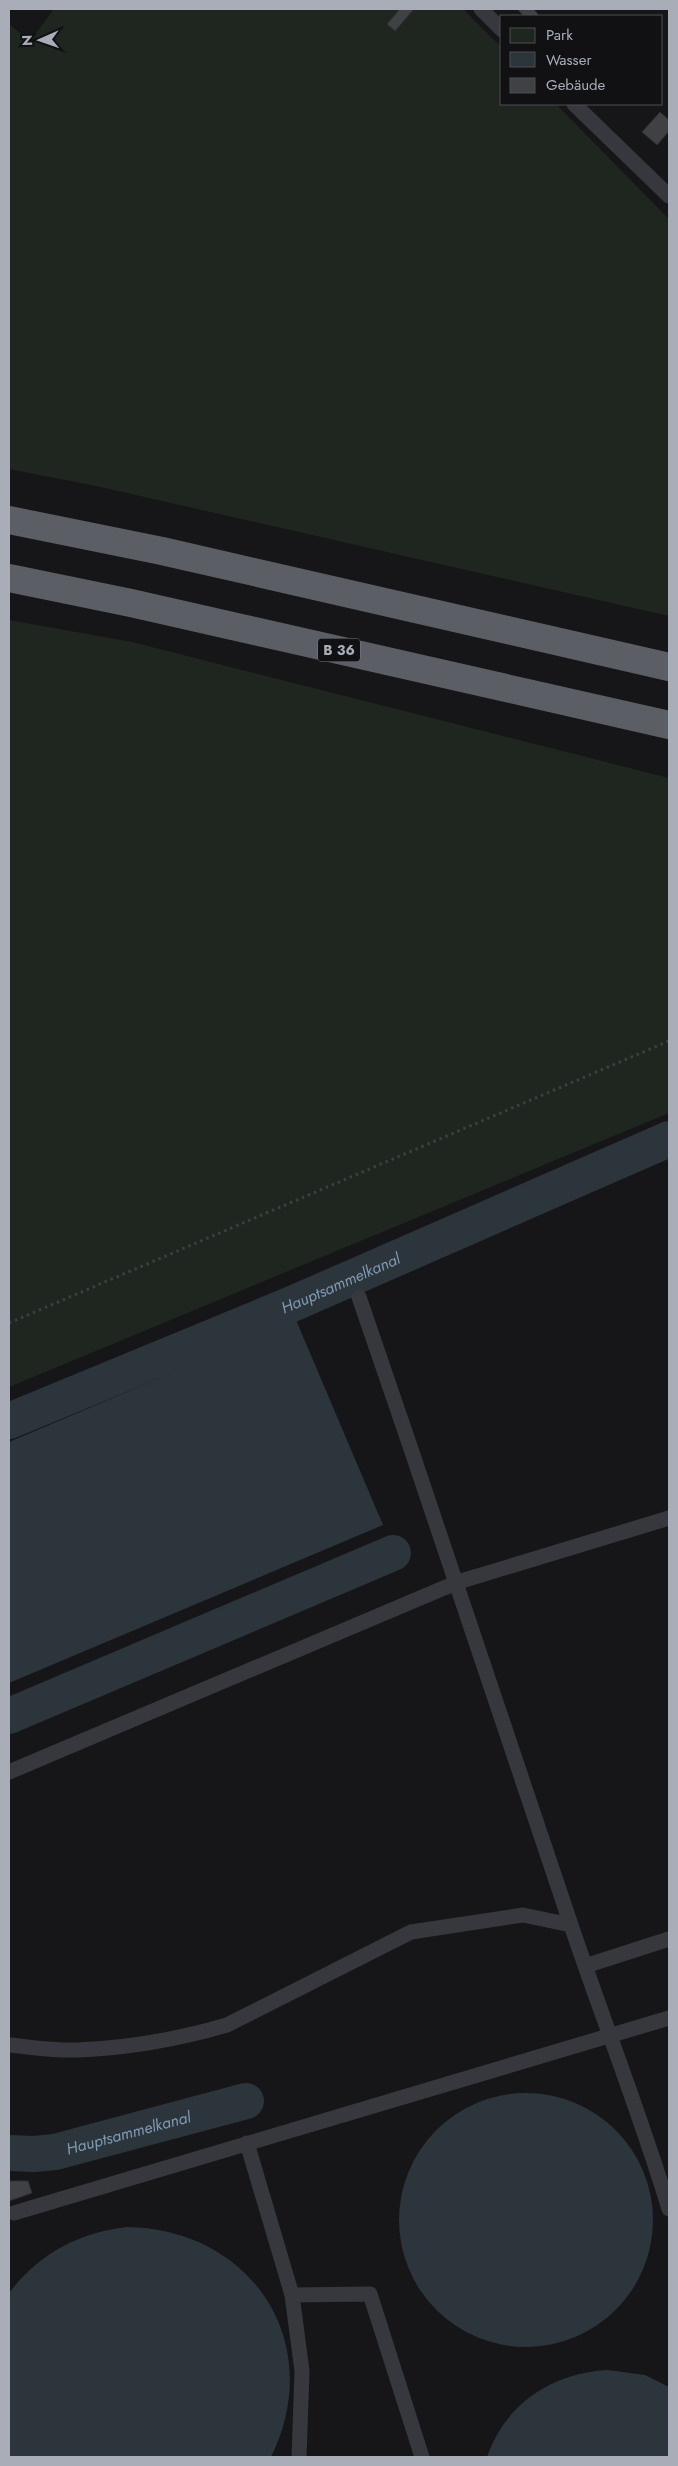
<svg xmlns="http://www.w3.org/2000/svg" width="678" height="2466" font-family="Jost,sans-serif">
	<rect width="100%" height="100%" fill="#161618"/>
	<path fill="#1e261f" d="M 54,9 L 463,9 L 502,48 L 502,104 L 556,104 L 669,219 L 669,616 L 96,486 L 9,469 L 9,24 L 30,41 Z
		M 9,620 L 132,642 L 669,778 L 669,1113 L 9,1387 Z"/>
	<path fill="#2c353c" d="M 296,1320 L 383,1525 L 9,1683 L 9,1442 Z
		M399 2220a127 127 0 1 1 254 0a127 127 0 1 1-254 0Z
		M 127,2227 C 252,2229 327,2343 271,2457 L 9,2457 L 9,2293 C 40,2253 78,2233 127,2227 Z
		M 608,2370 L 645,2375 L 669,2387 L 669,2457 L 487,2457 C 506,2403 552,2373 608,2370 Z"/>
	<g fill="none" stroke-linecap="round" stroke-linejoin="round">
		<g stroke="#2c353c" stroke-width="36">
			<path id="s1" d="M 9,1421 L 292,1304 L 669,1139"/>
			<path d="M 9,1716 L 393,1553"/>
			<path id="s2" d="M 9,2153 L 34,2154 L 55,2152 L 246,2101"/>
		</g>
	</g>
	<path fill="#404145" stroke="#303034" d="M 400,9 L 414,9 L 395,31 L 387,24 Z
		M 533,9 L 538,14 L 536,16 L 524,16 L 518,10 Z
		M 660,112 L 669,120 L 669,131 L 657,145 L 642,132 Z
		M 9,2181 L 28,2181 L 32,2193 L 9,2201 Z"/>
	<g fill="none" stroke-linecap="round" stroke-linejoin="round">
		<path stroke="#3d3f44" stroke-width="3" stroke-dasharray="2.5 4" stroke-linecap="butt" d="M 9,1323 L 669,1041"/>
		<path stroke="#37383d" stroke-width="15" d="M 481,9 L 502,30
			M 574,104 L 669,196
			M 359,1297 C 431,1506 501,1716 571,1925 C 603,2020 640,2113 669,2209
			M 9,1772 L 458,1582 L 669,1518
			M 585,1966 L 669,1939
			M 9,2045 C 31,2047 55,2051 77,2050 C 128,2048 179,2039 227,2025 L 411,1932 L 523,1915 L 571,1925
			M 247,2143 L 292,2295 L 302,2371 L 299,2457
			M 14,2213 L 669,2018
			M 292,2295 L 370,2294 L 422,2457"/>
		<path stroke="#5b5e65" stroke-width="28" d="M 9,520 L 162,551 L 669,667
			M 9,578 L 131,603 L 669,725"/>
	</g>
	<g text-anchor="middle" stroke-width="4" stroke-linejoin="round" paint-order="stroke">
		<rect fill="#111113" stroke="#7b7e86" stroke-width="1" x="318" y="638.5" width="42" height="23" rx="4"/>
		<g font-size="14" font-weight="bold" fill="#a8adb8">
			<text x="339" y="655">B 36</text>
		</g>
		<g font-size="16" font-style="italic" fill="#7f9bb3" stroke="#111113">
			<text dy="6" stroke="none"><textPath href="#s1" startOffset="359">Hauptsammelkanal</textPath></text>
			<text dy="6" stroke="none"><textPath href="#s2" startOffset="122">Hauptsammelkanal</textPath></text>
		</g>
	</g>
	<rect width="678" height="2466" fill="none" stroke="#a8adb8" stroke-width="20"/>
	<rect x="500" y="15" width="162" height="90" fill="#111113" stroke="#4d4f55"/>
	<rect x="510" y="28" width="25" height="15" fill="#1e261f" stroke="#4d4f55"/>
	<text x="546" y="40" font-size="15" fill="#a8adb8">Park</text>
	<rect x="510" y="52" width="25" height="15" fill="#2c353c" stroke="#4d4f55"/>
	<text x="546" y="65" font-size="15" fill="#a8adb8">Wasser</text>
	<rect x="510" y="78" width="25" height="15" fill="#404145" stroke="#4d4f55"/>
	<text x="546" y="90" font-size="15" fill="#a8adb8">Gebäude</text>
	<g transform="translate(40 40) rotate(268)" stroke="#111113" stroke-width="4" paint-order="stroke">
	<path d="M0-4L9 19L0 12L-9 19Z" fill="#a8adb8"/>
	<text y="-8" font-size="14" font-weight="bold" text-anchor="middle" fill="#a8adb8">N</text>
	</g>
</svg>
